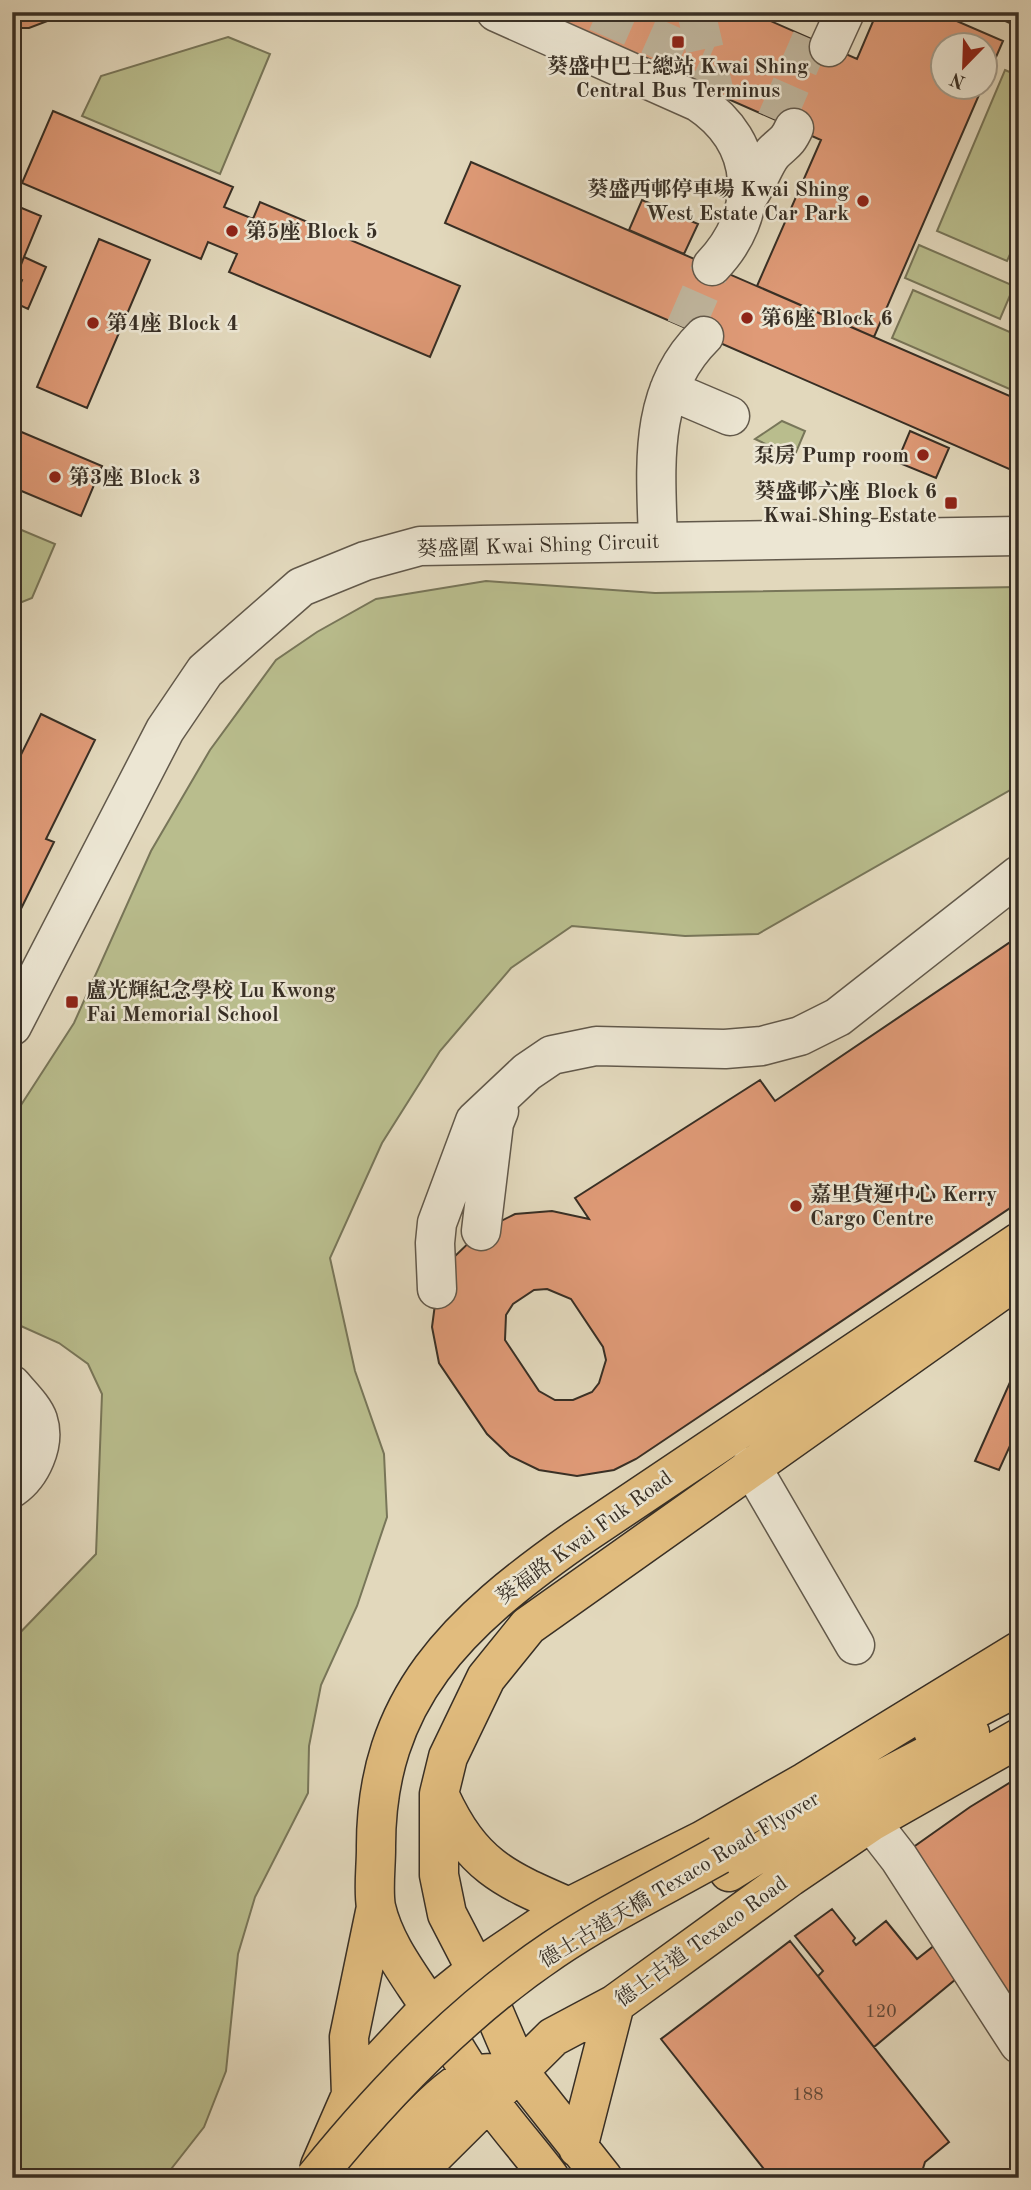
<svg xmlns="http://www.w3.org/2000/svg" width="1031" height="2190" font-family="'Old Standard TT','Noto Serif TC',serif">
	<rect width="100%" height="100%" fill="#e2d8bc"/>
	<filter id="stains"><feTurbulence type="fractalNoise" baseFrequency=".00286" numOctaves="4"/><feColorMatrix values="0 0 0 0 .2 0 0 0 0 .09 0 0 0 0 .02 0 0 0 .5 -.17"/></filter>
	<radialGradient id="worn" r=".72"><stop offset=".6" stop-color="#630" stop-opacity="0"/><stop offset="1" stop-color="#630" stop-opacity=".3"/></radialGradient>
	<path fill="#b9bd8d" stroke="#787659" stroke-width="2" d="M 228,37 L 270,54 L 220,174 L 82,116 L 101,76 Z
		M 1005,70 L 1019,76 L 1019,234 L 1007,261 L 937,231 Z
		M 919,245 L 1014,286 L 1000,319 L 905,278 Z
		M 913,290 L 1019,336 L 1019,393 L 892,338 Z
		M 782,421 L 805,431 L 794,457 L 755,439 Z
		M 12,526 L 55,544 L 32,598 L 12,606 Z
		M 486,581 L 655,593 L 1019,587 L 1019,785 L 758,934 L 685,936 L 572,926 L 511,968 L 440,1051 L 382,1143 L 330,1258 L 355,1371 L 384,1454 L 387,1517 L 357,1606 L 321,1685 L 309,1746 L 308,1793 L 255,1897 L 238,1954 L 226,2071 L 204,2127 L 164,2178 L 12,2178 L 12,1641 L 96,1554 L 102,1394 L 88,1364 L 59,1343 L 12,1322 L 12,1119 L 74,1023 L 151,851 L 210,750 L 276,660 L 317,632 L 376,599 Z"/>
	<path fill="#df9a77" stroke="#382f25" stroke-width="2" fill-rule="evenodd" d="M 12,12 L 71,12 L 29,28 L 12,28 Z
		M 531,12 L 750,12 L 857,59 L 877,12 L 936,12 L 1003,41 L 986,80 L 986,46 L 944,46 L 944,88 L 982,88 L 874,337 L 757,286 L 821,140 Z
		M 985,12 L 1019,12 L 1019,27 Z
		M 53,111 L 233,187 L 224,207 L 253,219 L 260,202 L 460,286 L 430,357 L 229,272 L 237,254 L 208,242 L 201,259 L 22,183 Z
		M 471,162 L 1019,400 L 1019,465 L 1016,472 L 445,223 Z
		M 642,200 L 698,224 L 684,254 L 629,230 Z
		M 12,204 L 41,216 L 12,286 Z
		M 99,239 L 150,260 L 87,408 L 37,387 Z
		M 24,257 L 46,267 L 28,309 L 13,302 L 22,280 L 16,278 Z
		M 12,428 L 102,466 L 81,516 L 12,487 Z
		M 910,431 L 949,448 L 936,478 L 897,462 Z
		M 41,714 L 95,740 L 46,839 L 54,842 L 12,927 L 12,773 Z
		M 1019,936 L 1019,1202 L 636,1459 L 614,1470 L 577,1476 L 539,1470 L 510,1456 L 487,1434 L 439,1363 L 432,1327 L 437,1289 L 454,1257 L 481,1231 L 515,1214 L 552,1211 L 589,1219 L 575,1198 L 760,1080 L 775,1101 ZM 547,1289 L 571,1299 L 603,1347 L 606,1360 L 599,1383 L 592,1392 L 573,1400 L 555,1400 L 539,1391 L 505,1340 L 506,1315 L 513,1304 L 534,1290 Z
		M 1019,1362 L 1019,1426 L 999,1470 L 975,1461 Z
		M 1019,1777 L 1019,2023 L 905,1853 L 970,1807 Z
		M 832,1909 L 855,1938 L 853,1941 L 856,1945 L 886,1921 L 917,1959 L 940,1941 L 962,1974 L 874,2047 L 818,1976 L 823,1971 L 795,1936 Z
		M 790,1941 L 949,2142 L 925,2162 L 920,2178 L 771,2178 L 661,2039 Z"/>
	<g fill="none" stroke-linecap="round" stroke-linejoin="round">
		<path stroke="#c0b69e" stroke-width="38" stroke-dasharray="38 19" stroke-linecap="butt" d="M 597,12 L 708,61
			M 696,12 L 715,93
			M 776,120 L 811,39
			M 685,328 L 712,266"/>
		<defs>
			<path id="minor" d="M 496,12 L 698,102 C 760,143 762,214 712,266
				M 829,47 L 845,12
				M 747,198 C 757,186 764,163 773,153 C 784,142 787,143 794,128
				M 669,390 L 730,416
				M 658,541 C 656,468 647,392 704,336
				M 12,1026 L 165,730 L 205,671 L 301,587 L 365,561 L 420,546 L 1019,536
				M 481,1231 L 494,1123 L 499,1111
				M 437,1289 L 435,1243 L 437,1223 L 475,1121 L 527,1072 L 552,1055 L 596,1046 L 725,1049 L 762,1046 L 800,1036 L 838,1017 L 1019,875
				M 12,1385 C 20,1395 34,1408 38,1420 C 46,1444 31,1475 12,1488
				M 751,1466 L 855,1645
				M 871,1822 L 899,1858 L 1019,2044"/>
			<path id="major" d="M 933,1731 L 1019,1686
				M 440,1796 C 472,1865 502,1878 569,1907
				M 729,1872 L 855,1793 L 970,1733
				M 351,2095 L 349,2037 L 376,1907
				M 578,2148 L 615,2004
				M 320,2166 L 351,2095 L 364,2078 L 430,2007 L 476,1970 L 569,1907 L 703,1840 L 805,1782 L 1019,1651
				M 365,2178 C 386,2154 445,2083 474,2075 C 480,2073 489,2073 496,2073
				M 411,2178 L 553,2037 L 615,2004 L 790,1877 L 871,1822 L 1019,1738
				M 550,2178 C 530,2151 507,2126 488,2099 C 467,2070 450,2039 431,2009 C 411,1977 385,1946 376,1907 C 373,1890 376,1867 376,1849 C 375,1698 460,1621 575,1540 L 1019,1242
				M 603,2178 L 520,2073 L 476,1970 L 447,1914 L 439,1875 L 439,1794 L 448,1757 L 486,1678 L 528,1626 L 1019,1278"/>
		</defs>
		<use href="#minor" stroke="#62594b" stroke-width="41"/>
		<use href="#major" stroke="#382f25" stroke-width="41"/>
		<use href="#minor" stroke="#ece6d3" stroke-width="38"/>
		<use href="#major" stroke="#e1bc7e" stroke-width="38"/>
		<defs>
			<path id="major-bridge" d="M 315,2178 C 384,2092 461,2012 553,1950 C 605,1915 664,1886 719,1855"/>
		</defs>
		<use href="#major-bridge" stroke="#382f25" stroke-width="41" stroke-linecap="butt"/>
		<use href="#major-bridge" stroke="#e1bc7e" stroke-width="38"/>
	</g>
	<g fill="#8f2418" stroke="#ece6d3" stroke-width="2.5">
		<rect x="671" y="35" width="14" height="14" rx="3.5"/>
		<circle cx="863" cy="201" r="7"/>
		<circle cx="232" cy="231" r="7"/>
		<circle cx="747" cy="318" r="7"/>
		<circle cx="93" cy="323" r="7"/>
		<circle cx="923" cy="455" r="7"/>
		<circle cx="55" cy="477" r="7"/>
		<rect x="944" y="496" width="14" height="14" rx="3.5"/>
		<rect x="65" y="995" width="14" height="14" rx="3.5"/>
		<circle cx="796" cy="1206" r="7"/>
	</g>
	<g text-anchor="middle" stroke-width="5" stroke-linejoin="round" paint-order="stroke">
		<g font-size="18" fill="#624a3a">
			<text x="881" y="2017">120</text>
			<text x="808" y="2100">188</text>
		</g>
		<g font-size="21" font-weight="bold" fill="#382f25" stroke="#ece6d3" text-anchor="start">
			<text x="678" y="73" text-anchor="middle">葵盛中巴士總站 Kwai Shing<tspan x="678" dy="24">Central Bus Terminus</tspan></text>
			<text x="849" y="196" text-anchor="end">葵盛西邨停車場 Kwai Shing<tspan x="849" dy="24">West Estate Car Park</tspan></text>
			<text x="246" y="238">第5座 Block 5</text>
			<text x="761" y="325">第6座 Block 6</text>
			<text x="107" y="330">第4座 Block 4</text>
			<text x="909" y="462" text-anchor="end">泵房 Pump room</text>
			<text x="69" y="484">第3座 Block 3</text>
			<text x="937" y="498" text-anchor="end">葵盛邨六座 Block 6<tspan x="937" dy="24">Kwai Shing Estate</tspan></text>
			<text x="86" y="997">盧光輝紀念學校 Lu Kwong<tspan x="86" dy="24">Fai Memorial School</tspan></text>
			<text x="810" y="1201">嘉里貨運中心 Kerry<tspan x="810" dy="24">Cargo Centre</tspan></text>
		</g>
		<g font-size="21" fill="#382f25" stroke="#ece6d3">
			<text transform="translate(538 545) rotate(-2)" y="7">葵盛圍 Kwai Shing Circuit</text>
			<text transform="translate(584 1537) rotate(-36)" y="7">葵福路 Kwai Fuk Road</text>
			<text transform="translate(679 1879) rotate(-31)" y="7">德士古道天橋 Texaco Road Flyover</text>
			<text transform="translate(701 1941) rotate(-36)" y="7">德士古道 Texaco Road</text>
		</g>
	</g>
	<rect width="1031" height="2190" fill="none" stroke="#e2d8bc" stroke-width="42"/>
	<rect x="14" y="14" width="1003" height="2162" fill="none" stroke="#382f25" stroke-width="3.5"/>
	<rect x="21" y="21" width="989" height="2148" fill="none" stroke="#382f25" stroke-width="2"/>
	<g transform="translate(964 66) rotate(203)"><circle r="33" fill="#ece6d3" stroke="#a49d8d" stroke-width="2"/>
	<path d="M0-5L12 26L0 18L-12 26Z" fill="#8f2418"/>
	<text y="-10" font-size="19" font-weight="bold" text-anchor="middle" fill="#382f25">N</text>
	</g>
	<rect width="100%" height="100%" filter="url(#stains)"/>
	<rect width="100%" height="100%" fill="url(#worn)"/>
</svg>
